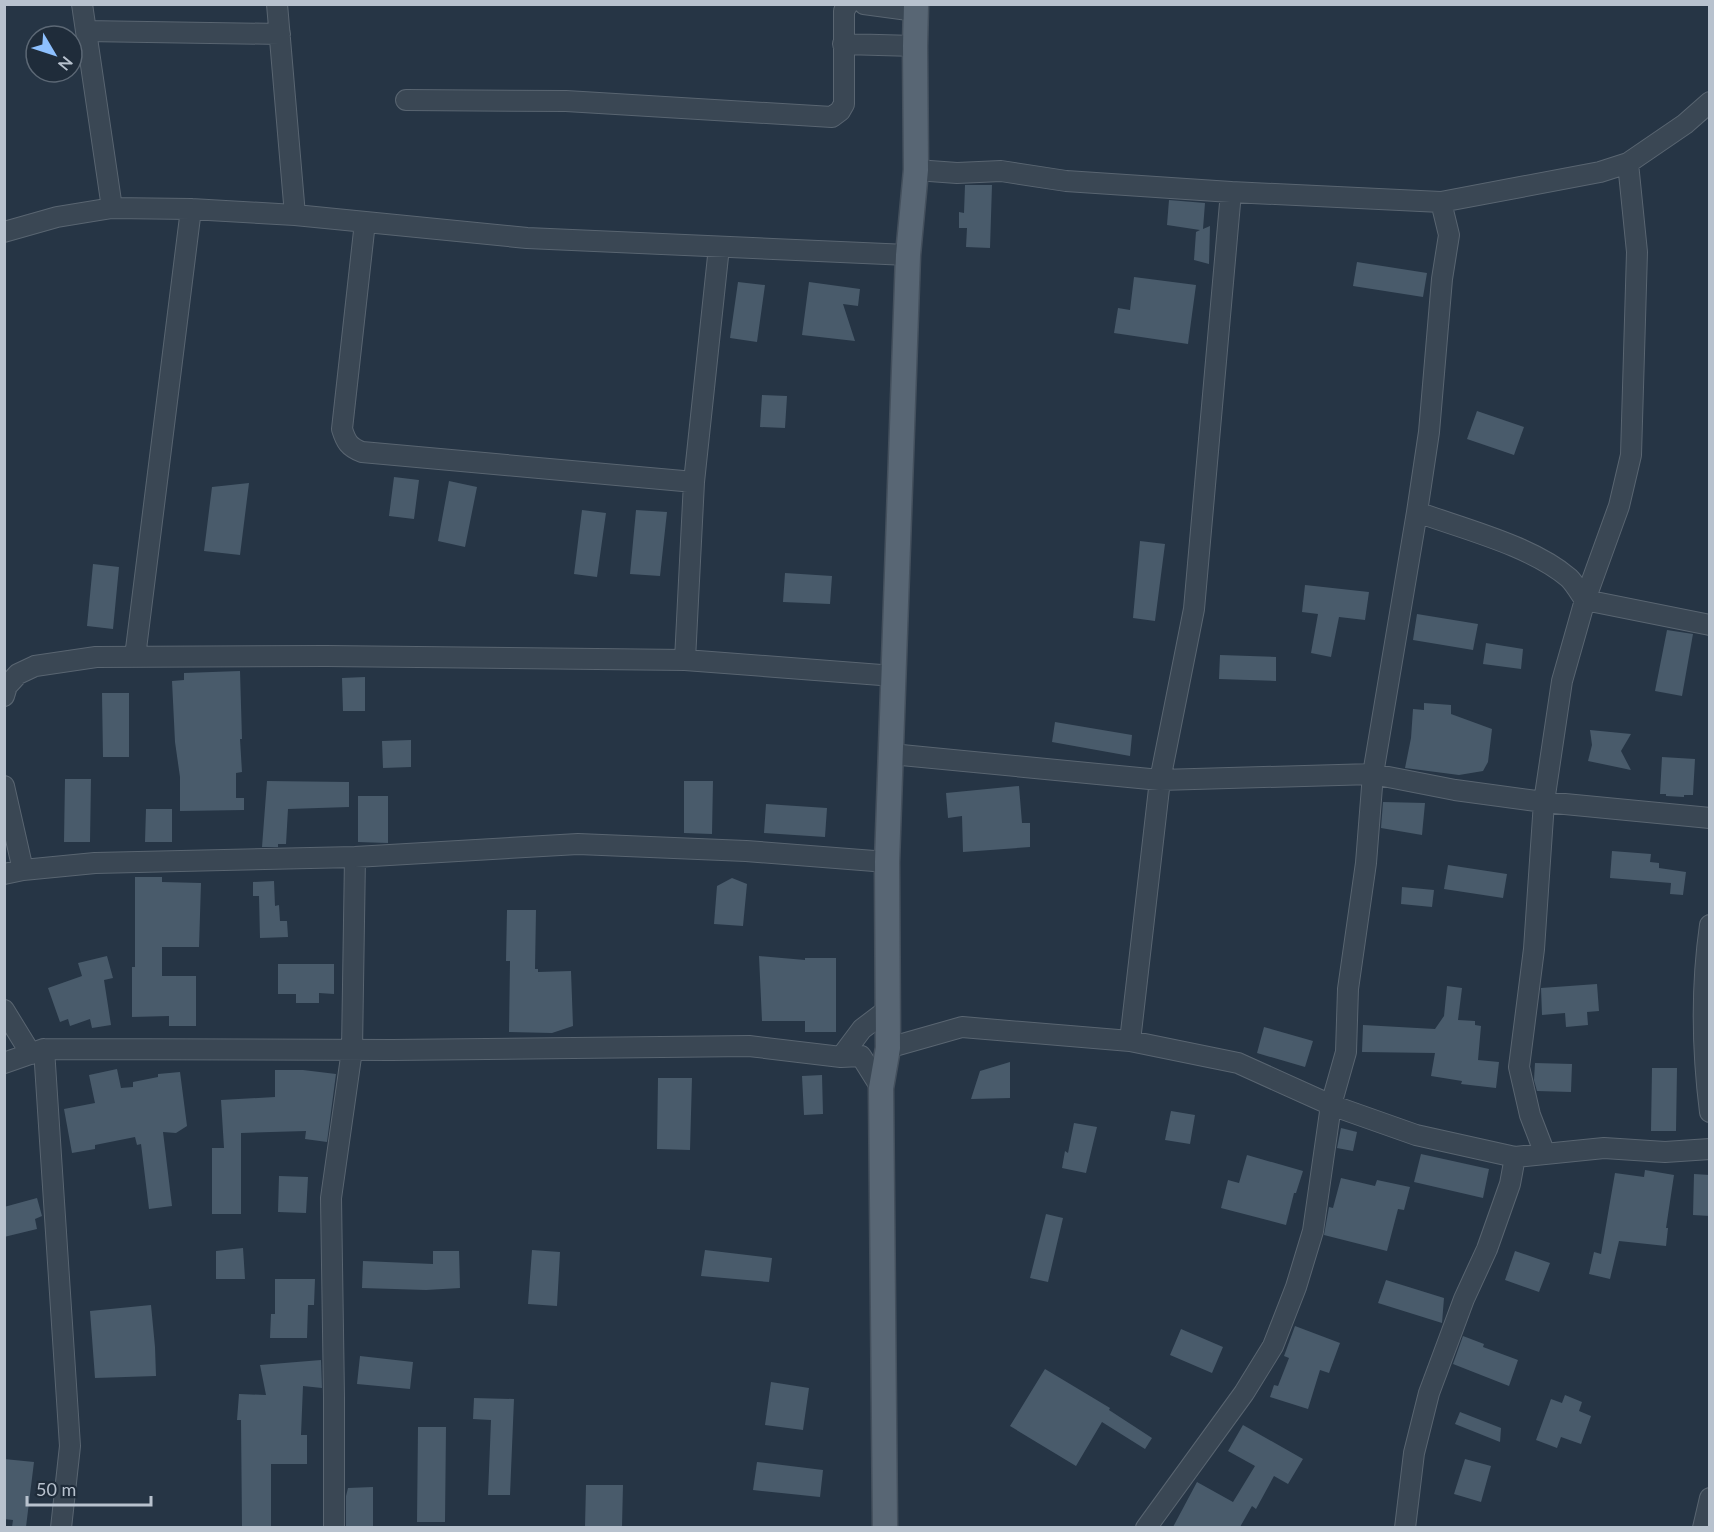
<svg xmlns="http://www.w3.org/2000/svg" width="1714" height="1532" font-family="Lato,sans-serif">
	<rect width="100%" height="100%" fill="#263545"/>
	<path fill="#495b6b" d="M 965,185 L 992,185 L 990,248 L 966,247 L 967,228 L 959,228 L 959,212 L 964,213 Z
		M 1169,200 L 1205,203 L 1203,229 L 1210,226 L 1209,264 L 1194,260 L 1196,232 L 1200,230 L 1167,225 Z
		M 1357,262 L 1427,273 L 1423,297 L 1353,286 Z
		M 1134,277 L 1196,285 L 1188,344 L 1114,333 L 1118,308 L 1130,310 Z
		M 738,282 L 765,285 L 757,342 L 730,338 Z
		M 809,282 L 860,289 L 858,306 L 843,304 L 855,341 L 802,335 Z
		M 762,395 L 787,396 L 785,428 L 760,427 Z
		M 1477,411 L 1524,427 L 1514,455 L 1467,439 Z
		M 394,477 L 419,480 L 414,519 L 389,516 Z
		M 449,481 L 477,487 L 465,547 L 438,541 Z
		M 249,483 L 240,555 L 204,551 L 212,487 Z
		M 582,510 L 606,513 L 597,577 L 574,574 Z
		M 636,510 L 667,512 L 660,576 L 630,574 Z
		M 1140,541 L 1165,544 L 1155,621 L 1133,618 Z
		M 93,564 L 119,567 L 113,629 L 87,626 Z
		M 785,573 L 832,576 L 830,604 L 783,602 Z
		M 1305,585 L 1369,592 L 1365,620 L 1339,617 L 1331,657 L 1311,653 L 1318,614 L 1302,612 Z
		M 1417,614 L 1478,624 L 1473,650 L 1413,640 Z
		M 1667,630 L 1693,634 L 1682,696 L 1655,691 Z
		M 1486,643 L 1523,649 L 1521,669 L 1483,664 Z
		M 1220,655 L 1276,657 L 1276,681 L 1219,679 Z
		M 240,671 L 242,739 L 240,739 L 242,772 L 236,773 L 236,798 L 244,798 L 244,810 L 180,811 L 180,777 L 175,742 L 172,681 L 184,680 L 184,673 Z
		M 365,677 L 365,711 L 343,711 L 342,678 Z
		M 102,693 L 129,693 L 129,757 L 103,757 Z
		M 1424,703 L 1451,705 L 1451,714 L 1492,729 L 1488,762 L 1483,771 L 1459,775 L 1405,768 L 1411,738 L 1413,709 L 1424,710 Z
		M 1055,722 L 1132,735 L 1130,756 L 1052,742 Z
		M 1590,730 L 1631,734 L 1621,751 L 1631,770 L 1588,761 L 1592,745 Z
		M 411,740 L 411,767 L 383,768 L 382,741 Z
		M 1662,757 L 1695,759 L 1693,795 L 1684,795 L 1684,797 L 1666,796 L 1666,794 L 1660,794 Z
		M 65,779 L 91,779 L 90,842 L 64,842 Z
		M 267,781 L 349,782 L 349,807 L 288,809 L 286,844 L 278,844 L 278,847 L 262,847 Z
		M 684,781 L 713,781 L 712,834 L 684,833 Z
		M 1019,786 L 1022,823 L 1030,823 L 1030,847 L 963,852 L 962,816 L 948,818 L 946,793 Z
		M 358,796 L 388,796 L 388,843 L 358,842 Z
		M 1383,802 L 1425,803 L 1422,835 L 1381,828 Z
		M 766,804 L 827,808 L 825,837 L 764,833 Z
		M 146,809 L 172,809 L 172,842 L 145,842 Z
		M 1612,851 L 1651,854 L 1650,862 L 1659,863 L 1659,868 L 1686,872 L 1683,895 L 1670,894 L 1671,883 L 1610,878 Z
		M 1448,865 L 1507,874 L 1503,898 L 1444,889 Z
		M 135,877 L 162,877 L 162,882 L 201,883 L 199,947 L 162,947 L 162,976 L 196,976 L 196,1026 L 169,1026 L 169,1016 L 132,1017 L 132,967 L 135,967 Z
		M 732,878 L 747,884 L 743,926 L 714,924 L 717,886 Z
		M 274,881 L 275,906 L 279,905 L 280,921 L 287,921 L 288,937 L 260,938 L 259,896 L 253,896 L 253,882 Z
		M 1402,887 L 1434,890 L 1432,907 L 1401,904 Z
		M 507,910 L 536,910 L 535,969 L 538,969 L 538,972 L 571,971 L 573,1026 L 552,1033 L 509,1032 L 510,961 L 506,961 Z
		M 107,956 L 113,978 L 104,980 L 111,1025 L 92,1028 L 90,1019 L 70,1026 L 68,1019 L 60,1022 L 48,988 L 82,976 L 78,963 Z
		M 759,956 L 805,960 L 805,958 L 836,958 L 836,1032 L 805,1032 L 805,1021 L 762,1021 Z
		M 278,964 L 334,964 L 334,994 L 319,993 L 319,1003 L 296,1003 L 296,994 L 278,994 Z
		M 1597,984 L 1599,1011 L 1587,1012 L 1588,1025 L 1566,1027 L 1565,1013 L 1542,1015 L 1541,988 Z
		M 1447,986 L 1462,988 L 1458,1020 L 1475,1021 L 1475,1025 L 1481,1026 L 1478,1060 L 1499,1062 L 1496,1088 L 1461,1084 L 1462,1081 L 1431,1076 L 1435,1053 L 1362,1052 L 1363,1025 L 1435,1029 L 1444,1016 Z
		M 1264,1027 L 1313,1041 L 1305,1067 L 1257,1053 Z
		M 1010,1062 L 1010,1098 L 971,1099 L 980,1071 Z
		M 1535,1063 L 1572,1064 L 1571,1092 L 1537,1091 L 1534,1080 Z
		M 1652,1068 L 1677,1068 L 1676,1131 L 1651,1131 Z
		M 117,1069 L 121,1088 L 133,1087 L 133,1082 L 158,1077 L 158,1074 L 180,1072 L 187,1126 L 176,1133 L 163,1132 L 172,1206 L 149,1209 L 141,1144 L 137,1145 L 135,1137 L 95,1145 L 95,1149 L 72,1153 L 64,1109 L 95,1103 L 89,1075 Z
		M 275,1070 L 303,1070 L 336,1074 L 327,1142 L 305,1139 L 306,1131 L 241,1133 L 241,1214 L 212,1214 L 212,1148 L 224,1148 L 221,1100 L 275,1097 Z
		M 822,1075 L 823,1114 L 804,1115 L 802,1076 Z
		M 658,1078 L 692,1078 L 690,1150 L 657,1149 Z
		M 1171,1111 L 1195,1115 L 1190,1144 L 1165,1140 Z
		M 1074,1123 L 1097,1127 L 1086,1173 L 1062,1168 L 1065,1151 L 1068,1153 Z
		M 1341,1128 L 1357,1132 L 1353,1151 L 1337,1148 Z
		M 1421,1154 L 1489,1169 L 1483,1198 L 1414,1182 Z
		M 1247,1155 L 1303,1171 L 1296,1193 L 1294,1193 L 1286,1225 L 1221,1208 L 1228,1180 L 1239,1183 Z
		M 1645,1170 L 1674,1175 L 1666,1228 L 1668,1228 L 1666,1246 L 1619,1241 L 1610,1279 L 1589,1274 L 1594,1252 L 1601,1254 L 1615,1173 L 1644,1177 Z
		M 1694,1174 L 1710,1175 L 1710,1216 L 1693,1215 Z
		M 279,1176 L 308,1177 L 306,1213 L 278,1212 Z
		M 1341,1178 L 1375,1186 L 1377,1180 L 1410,1187 L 1404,1210 L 1398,1209 L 1387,1251 L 1324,1235 L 1329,1207 L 1333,1208 Z
		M 37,1198 L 42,1216 L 35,1219 L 37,1229 L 4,1237 L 4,1207 Z
		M 1046,1214 L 1063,1218 L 1048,1282 L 1030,1278 Z
		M 243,1248 L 245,1279 L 216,1279 L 216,1251 Z
		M 532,1250 L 560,1252 L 557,1306 L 528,1304 Z
		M 705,1250 L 772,1258 L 769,1282 L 701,1276 Z
		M 433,1251 L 459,1251 L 460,1288 L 426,1290 L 362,1288 L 363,1261 L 433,1264 Z
		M 1515,1251 L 1550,1263 L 1539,1292 L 1505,1280 Z
		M 275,1279 L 315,1279 L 314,1305 L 308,1305 L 307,1338 L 270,1338 L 271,1314 L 275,1314 Z
		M 1386,1280 L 1444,1298 L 1442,1323 L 1378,1303 Z
		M 151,1305 L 155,1347 L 156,1376 L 95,1378 L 90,1311 Z
		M 1295,1326 L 1340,1343 L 1329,1373 L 1320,1370 L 1308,1409 L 1270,1397 L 1274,1385 L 1278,1386 L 1289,1358 L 1284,1356 Z
		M 1181,1329 L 1223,1347 L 1212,1373 L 1170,1355 Z
		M 1463,1336 L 1484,1344 L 1483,1347 L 1518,1360 L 1509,1386 L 1453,1364 Z
		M 360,1356 L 413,1362 L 410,1389 L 357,1384 Z
		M 321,1360 L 322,1388 L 303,1386 L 301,1435 L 307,1435 L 307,1464 L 271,1464 L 271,1527 L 242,1527 L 241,1420 L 237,1420 L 239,1394 L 266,1395 L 260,1365 Z
		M 1045,1369 L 1110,1408 L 1109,1410 L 1152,1438 L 1145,1449 L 1102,1422 L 1076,1466 L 1010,1426 Z
		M 771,1382 L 809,1388 L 803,1430 L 765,1425 Z
		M 1565,1395 L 1582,1402 L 1579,1411 L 1591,1416 L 1581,1444 L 1561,1437 L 1557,1448 L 1536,1440 L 1551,1399 L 1562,1403 Z
		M 474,1398 L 514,1399 L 510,1495 L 488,1495 L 491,1420 L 473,1419 Z
		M 1460,1412 L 1501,1428 L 1500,1442 L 1455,1424 Z
		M 1243,1425 L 1303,1459 L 1288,1484 L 1274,1476 L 1256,1509 L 1252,1506 L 1240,1527 L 1173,1527 L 1197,1482 L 1233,1502 L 1255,1466 L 1228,1451 Z
		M 418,1427 L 446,1427 L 445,1522 L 417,1522 Z
		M 4,1459 L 34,1462 L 26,1527 L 12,1527 L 13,1520 L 4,1519 Z
		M 1465,1459 L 1491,1466 L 1481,1502 L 1454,1494 Z
		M 757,1462 L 823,1470 L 820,1497 L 753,1490 Z
		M 586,1485 L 623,1485 L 622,1527 L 585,1527 Z
		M 373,1487 L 373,1527 L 346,1527 L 346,1496 L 348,1488 Z"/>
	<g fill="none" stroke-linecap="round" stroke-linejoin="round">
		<defs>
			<path id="minor" d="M 82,4 L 112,208
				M 277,4 L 295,215
				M 864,4 L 916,11
				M 86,31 L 280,34
				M 843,44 L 915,46
				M 406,100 L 566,101 L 832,117 L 840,111 L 844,104 L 844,11 L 848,4
				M 1628,163 L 1637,252 L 1631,455 L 1619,506 L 1585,600 L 1710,625
				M 916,170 L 957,173 L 1001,171 L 1066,181 L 1231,192 L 1441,202 L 1600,172 L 1628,163 L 1685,124 L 1710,102
				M 365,222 L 342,429 C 346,442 349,447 362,452 L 694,482
				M 4,232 L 57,217 L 112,208 L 191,209 L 295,215 L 527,238 L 908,255
				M 1417,512 C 1464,529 1532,546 1569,578 C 1575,584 1580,593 1585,600 L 1562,681 L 1544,802 L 1534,949 L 1519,1067 L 1530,1115 L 1545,1154
				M 135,657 L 191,209
				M 685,660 L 694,482 L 719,247
				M 4,696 L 7,686 L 18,674 L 35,666 L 96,657 L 326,656 L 685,660 L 894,676
				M 891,754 L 1160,780 L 1373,774 L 1455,790 L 1544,802 L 1710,818
				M 4,786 L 23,870
				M 4,874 L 23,870 L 95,863 L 355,857 L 578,844 L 746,851 L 887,862
				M 1710,925 C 1701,988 1702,1049 1710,1112
				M 4,1010 L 31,1054
				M 1130,1041 L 1160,780 L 1194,609 L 1231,192
				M 888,1048 L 962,1027 L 1130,1041 L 1238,1063 L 1331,1105 L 1416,1135 L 1515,1157 L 1510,1184 L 1487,1249 L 1464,1299 L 1429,1393 L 1414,1453 L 1405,1528
				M 44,1049 L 70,1446 L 61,1528
				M 841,1057 L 862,1029 L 887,1010
				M 4,1063 L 44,1049 L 392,1050 L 749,1046 L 841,1057 L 861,1056 L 881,1088
				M 1515,1157 L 1604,1148 L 1665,1152 L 1710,1149
				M 334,1528 L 334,1397 L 331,1198 L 352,1050 L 355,857
				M 1146,1528 L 1244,1393 L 1273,1346 L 1296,1287 L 1313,1231 L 1331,1105 L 1346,1052 L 1348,989 L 1366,863 L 1373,774 L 1417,512 L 1429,432 L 1442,279 L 1449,235 L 1441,202
				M 1703,1528 L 1710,1498"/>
			<path id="major" d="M 885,1528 L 881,1088 L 888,1048 L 887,862 L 908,255 L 916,170 L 915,46 L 916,4"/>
		</defs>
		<use href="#minor" stroke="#596571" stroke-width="22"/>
		<use href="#major" stroke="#44505d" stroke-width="27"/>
		<use href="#minor" stroke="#3a4754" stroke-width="20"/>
		<use href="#major" stroke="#586674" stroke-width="24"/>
	</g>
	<rect width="1714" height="1532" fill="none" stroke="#b8c2ce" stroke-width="12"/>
	<g transform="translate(54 54) rotate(129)"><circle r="28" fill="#1f2c3a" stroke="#5c6875" stroke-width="1.5"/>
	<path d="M0-4.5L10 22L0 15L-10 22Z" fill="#8dc0fe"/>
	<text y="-9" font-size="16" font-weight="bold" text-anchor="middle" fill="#b8c2ce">N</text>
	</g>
	<path d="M27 1496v9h124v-9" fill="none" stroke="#b8c2ce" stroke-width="3"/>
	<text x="36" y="1496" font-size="18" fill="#b8c2ce" stroke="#1f2c3a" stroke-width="4.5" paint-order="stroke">50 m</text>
</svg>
